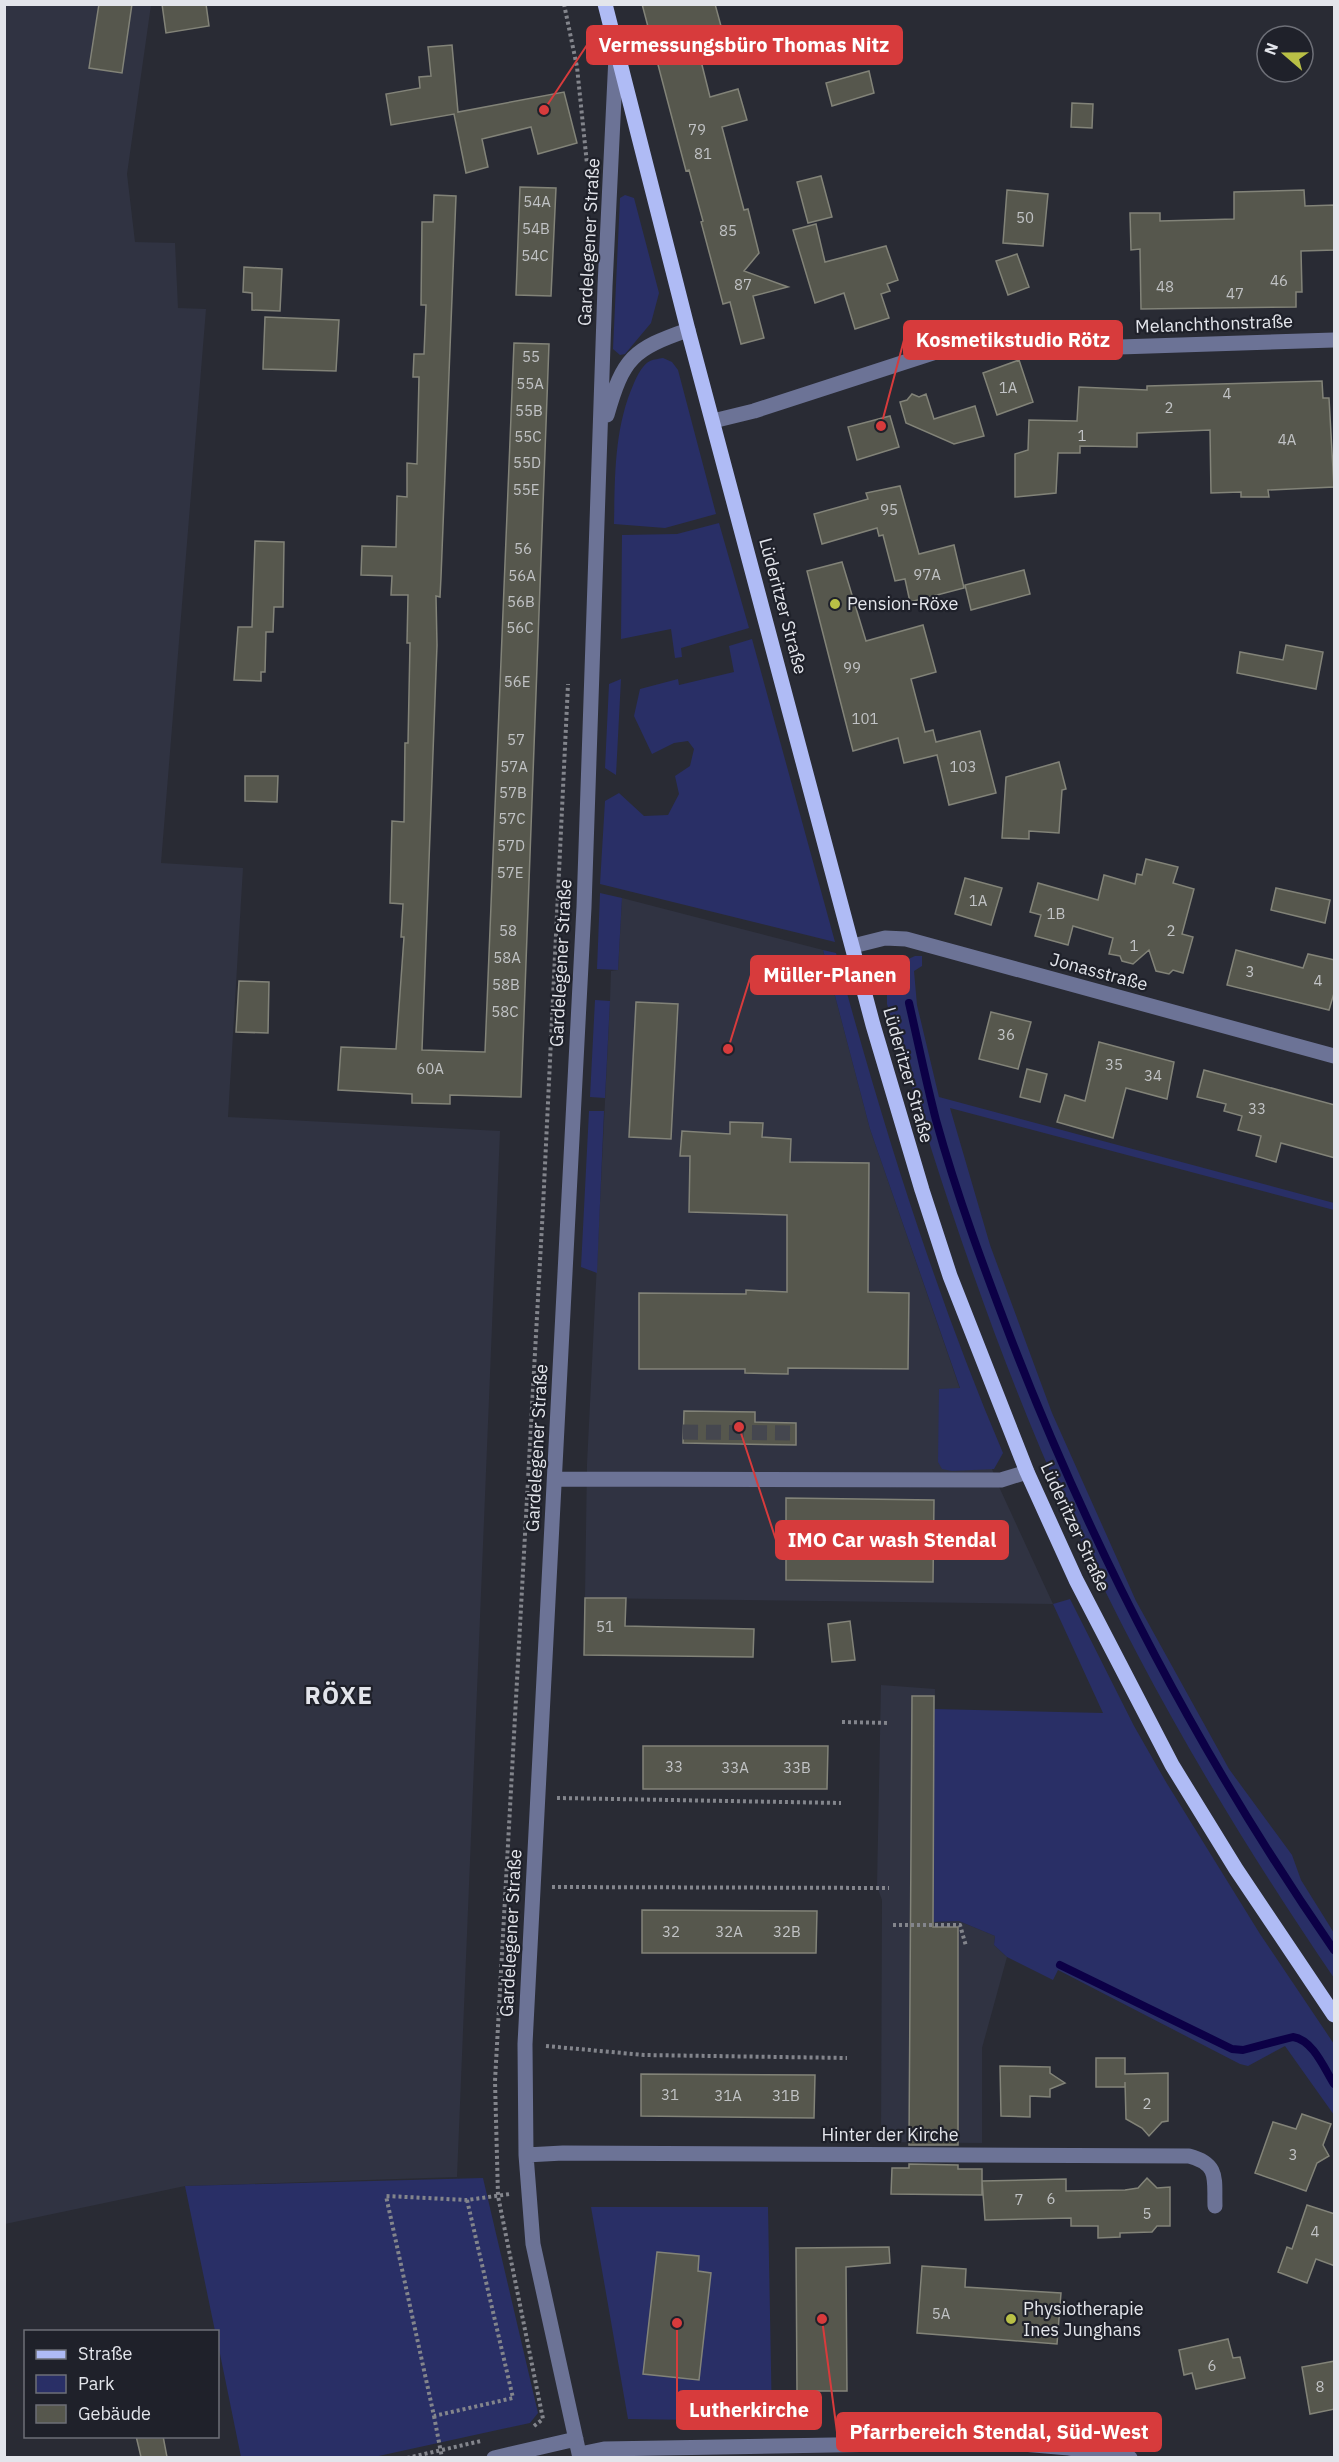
<svg xmlns="http://www.w3.org/2000/svg" width="1339" height="2462" font-family="'IBM Plex Sans',sans-serif">
	<rect width="100%" height="100%" fill="#292b34"/>
	<path fill="#303342" d="M 5,5 L 151,5 L 127,174 L 135,242 L 175,243 L 178,308 L 206,309 L 161,863 L 243,868 L 228,1117 L 500,1131 L 457,2177 L 185,2186 L 5,2224 Z
		M 622,898 L 823,950 L 870,1129 L 960,1389 L 1000,1489 L 1053,1604 L 585,1598 L 587,1464 L 610,1001 L 611,971 L 618,970 Z
		M 881,1685 L 935,1689 L 933,1922 L 959,1921 L 995,1936 L 994,1945 L 1007,1957 L 982,2048 L 982,2143 L 881,2142 L 882,1900 L 877,1886 Z"/>
	<path fill="#292f66" d="M 625,195 L 634,198 L 659,293 L 651,323 L 625,354 L 620,355 L 613,349 L 620,198 Z
		M 663,358 L 672,362 L 678,370 L 716,514 L 665,528 L 614,524 C 615,476 614,428 634,383 C 637,376 643,364 650,361 C 654,359 659,359 663,358 Z
		M 719,523 L 749,628 L 681,648 L 682,657 L 675,658 L 671,629 L 621,639 L 622,535 L 677,534 Z
		M 752,639 L 835,942 L 600,884 L 605,801 L 619,793 L 644,816 L 668,815 L 679,794 L 675,776 L 690,766 L 694,749 L 688,741 L 674,743 L 652,754 L 634,716 L 640,689 L 678,679 L 679,685 L 734,672 L 729,646 Z
		M 621,679 L 616,775 L 605,768 L 609,684 Z
		M 600,893 L 622,898 L 618,970 L 597,969 Z
		M 823,950 L 836,953 C 882,1123 934,1291 1003,1453 L 994,1469 L 952,1471 L 942,1469 L 938,1462 L 939,1389 L 960,1388 L 870,1129 Z
		M 915,956 L 922,956 L 922,966 L 914,971 L 917,1005 L 939,1097 L 1334,1203 L 1334,1210 L 950,1108 L 990,1245 L 1052,1413 L 1136,1601 L 1229,1769 L 1292,1855 L 1301,1880 L 1334,1933 L 1334,1978 C 1234,1831 1142,1677 1069,1514 C 994,1349 938,1177 887,1004 L 887,974 L 895,965 Z
		M 595,1000 L 610,1001 L 605,1098 L 590,1097 Z
		M 589,1111 L 604,1111 L 597,1273 L 581,1267 Z
		M 1070,1599 L 1134,1726 L 1166,1782 L 1260,1934 L 1334,2044 L 1334,2115 L 1285,2046 L 1248,2066 L 1240,2064 L 1058,1970 L 1053,1980 L 1007,1957 L 994,1945 L 995,1936 L 959,1921 L 933,1922 L 934,1709 L 1103,1713 L 1053,1604 Z
		M 483,2178 L 538,2413 L 530,2423 L 374,2457 L 241,2457 L 218,2344 L 218,2332 L 215,2331 L 185,2186 Z
		M 591,2207 L 768,2207 L 772,2421 L 628,2419 Z"/>
	<g fill="none" stroke-linecap="round" stroke-linejoin="round">
		<path stroke="#0c0046" stroke-width="8" d="M 909,1003 C 918,1042 926,1082 936,1120 C 957,1196 985,1271 1013,1344 C 1096,1558 1203,1761 1334,1950
			M 1060,1965 L 1232,2049 L 1243,2050 L 1293,2037 C 1313,2040 1324,2068 1334,2084"/>
	</g>
	<path fill="#56574d" stroke="#828378" stroke-width="1.5" d="M 99,4 L 132,4 L 122,73 L 89,68 Z
		M 162,4 L 206,4 L 209,26 L 166,33 Z
		M 642,4 L 715,4 L 721,26 L 703,32 L 709,55 L 700,57 L 710,97 L 738,89 L 747,120 L 722,127 L 744,210 L 748,209 L 759,253 L 744,271 L 788,287 L 753,296 L 764,338 L 741,344 L 730,302 L 723,304 L 701,222 L 703,221 L 689,170 L 686,171 Z
		M 452,45 L 458,112 L 564,92 L 577,143 L 538,154 L 531,127 L 482,139 L 488,167 L 466,173 L 454,114 L 391,125 L 386,94 L 420,88 L 419,77 L 431,76 L 428,47 Z
		M 869,71 L 874,93 L 832,106 L 826,83 Z
		M 1072,103 L 1093,104 L 1092,128 L 1071,127 Z
		M 821,176 L 832,217 L 808,223 L 797,182 Z
		M 520,187 L 556,188 L 551,296 L 516,295 Z
		M 1007,190 L 1048,194 L 1043,246 L 1003,243 Z
		M 1304,190 L 1305,206 L 1335,205 L 1335,250 L 1301,251 L 1302,292 L 1296,292 L 1296,307 L 1141,309 L 1140,249 L 1131,250 L 1130,213 L 1160,213 L 1160,221 L 1234,219 L 1234,192 Z
		M 434,195 L 456,196 L 441,577 L 440,597 L 436,596 L 437,645 L 422,1050 L 485,1052 L 514,343 L 549,344 L 521,1097 L 450,1095 L 450,1104 L 412,1103 L 412,1094 L 338,1090 L 341,1047 L 396,1049 L 404,937 L 401,937 L 403,904 L 390,903 L 392,821 L 404,822 L 405,743 L 408,743 L 410,643 L 407,643 L 408,595 L 391,595 L 392,576 L 361,575 L 362,546 L 396,547 L 397,496 L 407,497 L 407,463 L 417,464 L 419,377 L 413,377 L 414,354 L 424,354 L 426,305 L 421,305 L 422,222 L 433,222 Z
		M 816,224 L 825,262 L 886,246 L 898,280 L 887,284 L 890,291 L 881,294 L 889,318 L 855,329 L 844,293 L 815,303 L 793,230 Z
		M 1017,254 L 1029,287 L 1008,295 L 996,261 Z
		M 244,267 L 282,269 L 280,311 L 252,310 L 252,293 L 243,292 Z
		M 265,317 L 339,320 L 336,371 L 263,369 Z
		M 1019,360 L 1033,402 L 997,415 L 983,373 Z
		M 1322,381 L 1323,398 L 1329,398 L 1334,487 L 1268,490 L 1269,497 L 1241,497 L 1241,492 L 1211,493 L 1210,430 L 1137,433 L 1137,447 L 1080,446 L 1080,453 L 1058,453 L 1056,493 L 1015,497 L 1015,454 L 1028,450 L 1029,420 L 1077,421 L 1079,387 L 1147,390 L 1147,386 Z
		M 912,394 L 919,397 L 926,394 L 934,419 L 975,406 L 984,436 L 954,444 L 906,423 L 900,402 L 907,400 Z
		M 890,416 L 899,447 L 857,460 L 848,427 Z
		M 900,486 L 919,554 L 954,545 L 964,588 L 910,602 L 905,579 L 895,581 L 883,535 L 879,536 L 877,528 L 822,544 L 814,514 L 868,499 L 866,493 Z
		M 255,541 L 284,542 L 283,607 L 274,607 L 273,632 L 266,632 L 265,672 L 261,672 L 261,681 L 234,680 L 238,627 L 252,627 Z
		M 842,562 L 866,641 L 923,625 L 936,672 L 911,679 L 925,732 L 933,730 L 936,742 L 980,731 L 996,793 L 949,805 L 937,755 L 904,763 L 898,738 L 853,751 L 807,571 Z
		M 1024,570 L 1030,594 L 971,610 L 965,585 Z
		M 1286,645 L 1323,652 L 1316,689 L 1237,673 L 1240,652 L 1283,660 Z
		M 1059,762 L 1066,789 L 1062,790 L 1059,833 L 1029,831 L 1029,839 L 1002,838 L 1006,777 Z
		M 245,776 L 278,776 L 277,802 L 245,801 Z
		M 1146,859 L 1178,867 L 1173,883 L 1194,889 L 1182,934 L 1193,937 L 1183,973 L 1173,970 L 1169,974 L 1156,971 L 1149,950 L 1133,964 L 1122,961 L 1120,956 L 1109,954 L 1113,938 L 1073,926 L 1068,945 L 1035,936 L 1041,915 L 1030,912 L 1038,883 L 1098,900 L 1104,875 L 1135,884 L 1137,874 L 1142,875 Z
		M 965,878 L 1002,888 L 991,925 L 955,914 Z
		M 1276,888 L 1330,900 L 1325,923 L 1271,910 Z
		M 1236,950 L 1303,968 L 1308,954 L 1335,960 L 1335,990 L 1329,1010 L 1227,985 Z
		M 239,981 L 269,982 L 268,1033 L 236,1032 Z
		M 636,1002 L 678,1004 L 671,1139 L 629,1137 Z
		M 991,1012 L 1031,1022 L 1018,1069 L 979,1059 Z
		M 1099,1042 L 1174,1062 L 1167,1099 L 1126,1088 L 1113,1138 L 1057,1122 L 1065,1095 L 1085,1101 Z
		M 1027,1069 L 1047,1074 L 1040,1102 L 1020,1097 Z
		M 1204,1070 L 1335,1105 L 1335,1158 L 1281,1143 L 1276,1162 L 1256,1156 L 1261,1136 L 1238,1130 L 1242,1116 L 1224,1111 L 1226,1104 L 1197,1097 Z
		M 730,1122 L 763,1123 L 762,1137 L 791,1139 L 790,1162 L 869,1163 L 868,1292 L 909,1293 L 908,1369 L 788,1368 L 788,1374 L 745,1373 L 745,1369 L 639,1369 L 639,1293 L 746,1294 L 746,1290 L 787,1292 L 787,1215 L 689,1212 L 690,1156 L 680,1156 L 682,1131 L 730,1134 Z
		M 684,1411 L 755,1412 L 755,1422 L 796,1423 L 796,1445 L 683,1443 Z
		M 786,1498 L 934,1500 L 933,1582 L 786,1580 Z
		M 585,1598 L 626,1598 L 625,1626 L 754,1629 L 753,1657 L 584,1655 Z
		M 850,1621 L 855,1660 L 832,1662 L 828,1624 Z
		M 912,1696 L 934,1696 L 933,1927 L 958,1927 L 958,2145 L 909,2145 Z
		M 643,1746 L 828,1746 L 827,1789 L 643,1789 Z
		M 642,1910 L 817,1911 L 816,1953 L 642,1953 Z
		M 1096,2058 L 1125,2058 L 1125,2074 L 1168,2073 L 1168,2121 L 1162,2122 L 1149,2136 L 1142,2128 L 1126,2119 L 1125,2082 L 1125,2087 L 1096,2087 Z
		M 1000,2066 L 1050,2067 L 1050,2073 L 1065,2083 L 1050,2089 L 1050,2097 L 1030,2096 L 1030,2117 L 1001,2116 Z
		M 641,2074 L 815,2075 L 814,2118 L 641,2116 Z
		M 1302,2114 L 1331,2124 L 1323,2145 L 1329,2156 L 1317,2163 L 1306,2191 L 1255,2173 L 1273,2122 L 1296,2129 Z
		M 909,2164 L 958,2165 L 958,2169 L 982,2169 L 982,2195 L 891,2194 L 892,2168 L 909,2168 Z
		M 1147,2178 L 1157,2188 L 1170,2187 L 1170,2226 L 1157,2226 L 1152,2232 L 1120,2233 L 1120,2237 L 1098,2238 L 1098,2226 L 1071,2226 L 1071,2218 L 985,2220 L 982,2181 L 1066,2179 L 1066,2191 L 1125,2190 L 1138,2188 Z
		M 1307,2205 L 1335,2214 L 1335,2266 L 1316,2259 L 1307,2283 L 1278,2272 L 1287,2247 L 1292,2249 Z
		M 889,2247 L 890,2263 L 846,2267 L 847,2391 L 797,2391 L 796,2248 Z
		M 657,2252 L 699,2256 L 698,2271 L 711,2273 L 699,2380 L 643,2374 Z
		M 922,2266 L 966,2269 L 965,2287 L 1061,2293 L 1057,2344 L 917,2333 Z
		M 1228,2339 L 1233,2358 L 1240,2357 L 1245,2378 L 1196,2389 L 1192,2373 L 1184,2375 L 1179,2350 Z
		M 1335,2361 L 1335,2409 L 1310,2414 L 1302,2367 Z
		M 136,2436 L 163,2436 L 167,2457 L 141,2457 Z"/>
	<g fill="none" stroke-linecap="round" stroke-linejoin="round">
		<path stroke="#45474f" stroke-width="15" stroke-dasharray="15 8" stroke-linecap="butt" d="M 683,1432 L 795,1433"/>
		<path stroke="#83858c" stroke-width="4" stroke-dasharray="3 3" stroke-linecap="butt" d="M 564,4 L 577,67 L 587,164
			M 842,1722 L 890,1723
			M 557,1798 L 841,1803
			M 552,1887 L 889,1888
			M 893,1925 L 960,1925 L 966,1946
			M 546,2046 L 644,2055 L 847,2058
			M 467,2200 L 513,2398 L 434,2416 L 386,2196 L 467,2200 L 510,2194
			M 434,2416 L 442,2458
			M 534,2426 L 543,2419 L 498,2196 L 495,2081 L 543,1207 L 568,684
			M 407,2458 L 481,2441"/>
		<path stroke="#6c7396" stroke-width="15" d="M 607,415 C 623,358 633,349 688,330
			M 713,421 L 754,411 L 982,337 L 1007,335 L 1089,348 L 1334,340
			M 853,946 L 885,938 L 906,939 L 1334,1056
			M 555,1479 L 1001,1480 L 1027,1472
			M 526,2155 L 563,2153 L 1189,2156 C 1220,2164 1214,2180 1215,2206
			M 580,2454 L 604,2449 L 1000,2442 L 1069,2448 L 1130,2458
			M 494,2458 L 576,2439
			M 580,2458 L 533,2244 L 526,2155 L 525,2044 L 584,907 L 605,286 L 616,56"/>
		<path stroke="#afbbf5" stroke-width="15" d="M 605,4 L 688,330 L 873,1025 L 922,1190 L 950,1276 L 1027,1472 L 1076,1580 L 1172,1765 L 1236,1869 L 1334,2015"/>
	</g>
	<g fill="#b9c046" stroke="#1f212a" stroke-width="2">
		<circle cx="835" cy="604" r="6"/>
		<circle cx="1011" cy="2319" r="6"/>
	</g>
	<g text-anchor="middle" stroke-width="4.5" stroke-linejoin="round" paint-order="stroke">
		<g font-size="15" fill="#c0c2c4">
			<text x="697" y="135">79</text>
			<text x="703" y="159">81</text>
			<text x="537" y="207">54A</text>
			<text x="1025" y="223">50</text>
			<text x="536" y="234">54B</text>
			<text x="728" y="236">85</text>
			<text x="535" y="261">54C</text>
			<text x="1279" y="286">46</text>
			<text x="743" y="290">87</text>
			<text x="1165" y="292">48</text>
			<text x="1235" y="299">47</text>
			<text x="531" y="362">55</text>
			<text x="530" y="389">55A</text>
			<text x="1008" y="393">1A</text>
			<text x="1227" y="399">4</text>
			<text x="1169" y="413">2</text>
			<text x="529" y="416">55B</text>
			<text x="1082" y="441">1</text>
			<text x="528" y="442">55C</text>
			<text x="1287" y="445">4A</text>
			<text x="527" y="468">55D</text>
			<text x="526" y="495">55E</text>
			<text x="889" y="515">95</text>
			<text x="523" y="554">56</text>
			<text x="927" y="580">97A</text>
			<text x="522" y="581">56A</text>
			<text x="521" y="607">56B</text>
			<text x="520" y="633">56C</text>
			<text x="852" y="673">99</text>
			<text x="517" y="687">56E</text>
			<text x="865" y="724">101</text>
			<text x="516" y="745">57</text>
			<text x="514" y="772">57A</text>
			<text x="963" y="772">103</text>
			<text x="513" y="798">57B</text>
			<text x="512" y="824">57C</text>
			<text x="511" y="851">57D</text>
			<text x="510" y="878">57E</text>
			<text x="978" y="906">1A</text>
			<text x="1056" y="919">1B</text>
			<text x="508" y="936">58</text>
			<text x="1171" y="936">2</text>
			<text x="1134" y="951">1</text>
			<text x="507" y="963">58A</text>
			<text x="1250" y="977">3</text>
			<text x="1318" y="986">4</text>
			<text x="506" y="990">58B</text>
			<text x="505" y="1017">58C</text>
			<text x="1006" y="1040">36</text>
			<text x="1114" y="1070">35</text>
			<text x="430" y="1074">60A</text>
			<text x="1153" y="1081">34</text>
			<text x="1257" y="1114">33</text>
			<text x="605" y="1632">51</text>
			<text x="674" y="1772">33</text>
			<text x="735" y="1773">33A</text>
			<text x="797" y="1773">33B</text>
			<text x="671" y="1937">32</text>
			<text x="729" y="1937">32A</text>
			<text x="787" y="1937">32B</text>
			<text x="670" y="2100">31</text>
			<text x="728" y="2101">31A</text>
			<text x="786" y="2101">31B</text>
			<text x="1147" y="2109">2</text>
			<text x="1293" y="2160">3</text>
			<text x="1051" y="2204">6</text>
			<text x="1019" y="2205">7</text>
			<text x="1147" y="2219">5</text>
			<text x="1315" y="2237">4</text>
			<text x="941" y="2319">5A</text>
			<text x="1212" y="2371">6</text>
			<text x="1320" y="2392">8</text>
		</g>
		<g font-size="18" fill="#e3e5eb" stroke="#1f212a">
			<text transform="translate(589 242) rotate(-87)" y="6">Gardelegener Straße</text>
			<text transform="translate(1214 324) rotate(-2)" y="6">Melanchthonstraße</text>
			<text transform="translate(783 606) rotate(75)" y="6">Lüderitzer Straße</text>
			<text transform="translate(561 963) rotate(-87)" y="6">Gardelegener Straße</text>
			<text transform="translate(1099 972) rotate(15)" y="6">Jonasstraße</text>
			<text transform="translate(908 1075) rotate(74)" y="6">Lüderitzer Straße</text>
			<text transform="translate(537 1448) rotate(-87)" y="6">Gardelegener Straße</text>
			<text transform="translate(1075 1527) rotate(65)" y="6">Lüderitzer Straße</text>
			<text transform="translate(511 1933) rotate(-87)" y="6">Gardelegener Straße</text>
			<text x="890" y="2141">Hinter der Kirche</text>
		</g>
		<g font-size="18" fill="#e3e5eb" stroke="#1f212a" text-anchor="start">
			<text x="847" y="610">Pension-Röxe</text>
			<text x="1023" y="2315">Physiotherapie<tspan x="1023" dy="21">Ines Junghans</tspan></text>
		</g>
		<g font-size="24" font-weight="bold" letter-spacing="1.5" fill="#e3e5eb" stroke="#1f212a">
			<text x="339" y="1704">RÖXE</text>
		</g>
	</g>
	<path fill="none" stroke="#d73b3c" stroke-width="2" d="M544 110L587 45M881 426L904 340M728 1049L751 975M739 1427L776 1540M677 2323L677 2410M822 2319L837 2432"/>
	<g fill="#d73b3c" stroke="#1f212a" stroke-width="2">
		<circle cx="544" cy="110" r="6"/>
		<circle cx="881" cy="426" r="6"/>
		<circle cx="728" cy="1049" r="6"/>
		<circle cx="739" cy="1427" r="6"/>
		<circle cx="677" cy="2323" r="6"/>
		<circle cx="822" cy="2319" r="6"/>
	</g>
	<g fill="#d73b3c" stroke="#d73b3c" stroke-width="2">
		<rect x="587" y="26" width="315" height="38" rx="6"/>
		<rect x="904" y="321" width="218" height="38" rx="6"/>
		<rect x="751" y="956" width="158" height="38" rx="6"/>
		<rect x="776" y="1521" width="232" height="38" rx="6"/>
		<rect x="677" y="2391" width="144" height="38" rx="6"/>
		<rect x="837" y="2413" width="324" height="38" rx="6"/>
	</g>
	<g font-size="20" text-anchor="middle" font-weight="bold" fill="#fff">
		<text x="744" y="52">Vermessungsbüro Thomas Nitz</text>
		<text x="1013" y="347">Kosmetikstudio Rötz</text>
		<text x="830" y="982">Müller-Planen</text>
		<text x="892" y="1547">IMO Car wash Stendal</text>
		<text x="749" y="2417">Lutherkirche</text>
		<text x="999" y="2439">Pfarrbereich Stendal, Süd-West</text>
	</g>
	<rect width="1339" height="2462" fill="none" stroke="#e3e5eb" stroke-width="12"/>
	<rect x="24" y="2330" width="195" height="108" fill="#1f212a" stroke="#6d6f77" stroke-width="1.5"/>
	<rect x="36" y="2350" width="30" height="9" fill="#afbbf5" stroke="#6d6f77" stroke-width="1.5"/>
	<text x="78" y="2360" font-size="18" fill="#e3e5eb">Straße</text>
	<rect x="36" y="2375" width="30" height="18" fill="#292f66" stroke="#6d6f77" stroke-width="1.5"/>
	<text x="78" y="2390" font-size="18" fill="#e3e5eb">Park</text>
	<rect x="36" y="2405" width="30" height="18" fill="#56574d" stroke="#6d6f77" stroke-width="1.5"/>
	<text x="78" y="2420" font-size="18" fill="#e3e5eb">Gebäude</text>
	<g transform="translate(1285 54) rotate(290)"><circle r="28" fill="#1f212a" stroke="#6d6f77" stroke-width="1.5"/>
	<path d="M0-4.5L10 22L0 15L-10 22Z" fill="#b9c046"/>
	<text y="-9" font-size="16" font-weight="bold" text-anchor="middle" fill="#e3e5eb">N</text>
	</g>
</svg>
